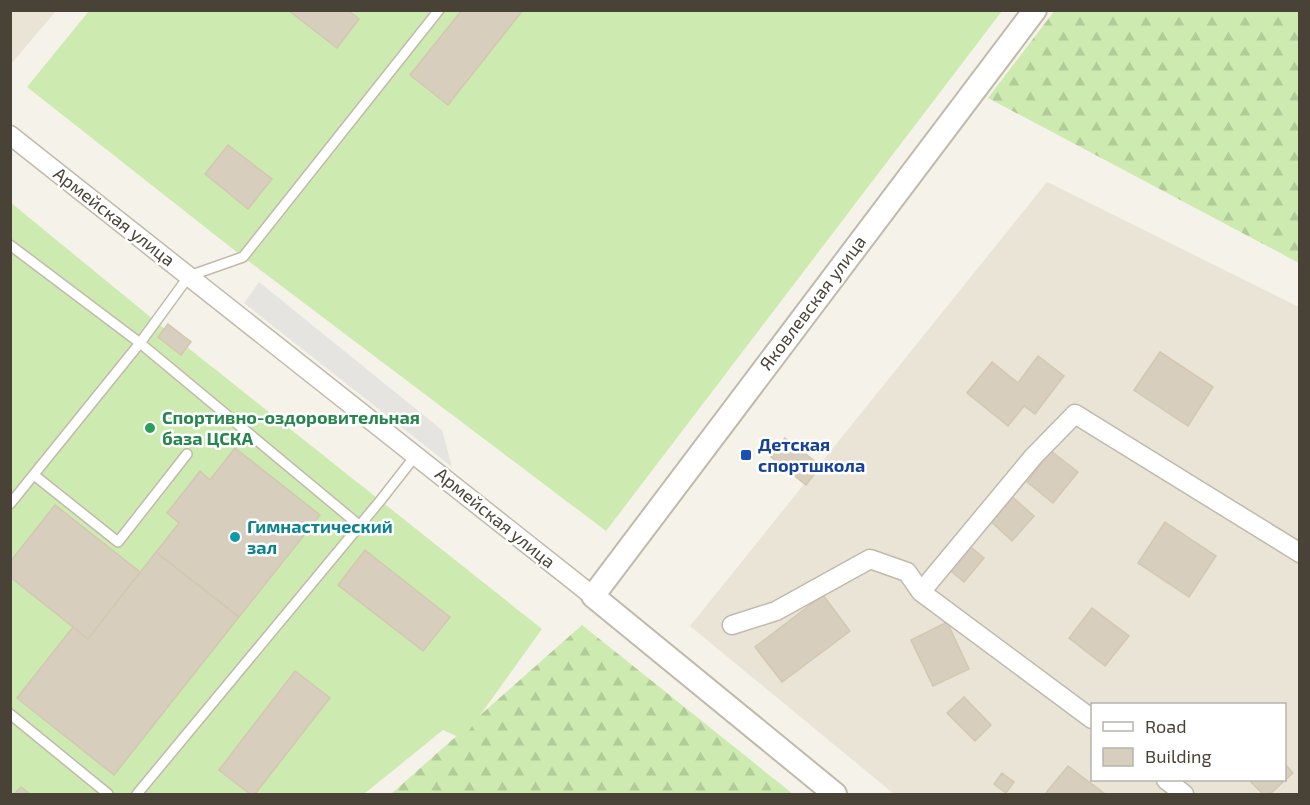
<svg xmlns="http://www.w3.org/2000/svg" width="1310" height="805" font-family="'Exo 2',sans-serif">
	<defs>
		<pattern id="forest-firs" width="22" height="20" patternUnits="userSpaceOnUse" patternTransform="scale(1.5)"><rect width="22" height="20" fill="#cdebb0"/><path d="M5 1l3.5 6h-7zM16 11l3.5 6h-7z" fill="#b2cb98"/></pattern>
	</defs>
	<rect width="100%" height="100%" fill="#f5f2e9"/>
	<path fill="#e9e4d6" fill-rule="evenodd" d="M 11,10 L 56,11 L 11,64 L 10,11 Z
		M 1047,182 L 1299,307 L 1299,794 L 894,794 L 690,626 ZM 1092,704 L 1284,704 L 1284,780 L 1092,780 Z"/>
	<path fill="url(#forest-firs)" d="M 1055,10 L 1299,11 L 1299,263 L 988,98 Z
		M 582,625 L 793,794 L 391,794 Z"/>
	<path fill="#cdebb0" d="M 89,11 L 1002,11 L 606,531 L 243,257 L 27,87 Z
		M 10,202 L 165,329 L 181,355 L 187,347 L 542,629 L 463,739 L 443,730 L 364,794 L 11,794 Z"/>
	<path fill="#e6e4e0" d="M 259,282 L 442,430 L 452,467 L 244,303 Z"/>
	<path fill="#d7cebd" stroke="#d3c7b0" stroke-width="1.5" d="M 288,10 L 348,10 L 359,19 L 337,48 Z
		M 462,10 L 523,10 L 448,105 L 410,75 Z
		M 228,145 L 272,179 L 248,209 L 205,174 Z
		M 168,324 L 191,342 L 181,355 L 158,337 Z
		M 1160,352 L 1213,387 L 1188,426 L 1134,390 Z
		M 1038,356 L 1064,376 L 1035,414 L 1024,406 L 1008,426 L 967,393 L 992,362 L 1018,383 Z
		M 785,438 L 821,466 L 806,485 L 771,457 Z
		M 235,448 L 320,515 L 239,617 L 156,552 L 179,523 L 167,513 L 200,471 L 210,480 Z
		M 1051,451 L 1078,472 L 1053,503 L 1027,482 Z
		M 1009,494 L 1034,516 L 1012,541 L 987,518 Z
		M 55,505 L 140,572 L 88,639 L 10,577 L 10,562 Z
		M 1165,522 L 1216,556 L 1189,597 L 1138,563 Z
		M 966,543 L 984,558 L 964,582 L 946,567 Z
		M 365,550 L 450,617 L 423,651 L 338,585 Z
		M 156,552 L 239,617 L 114,775 L 17,698 L 73,627 L 88,639 Z
		M 823,595 L 850,631 L 782,682 L 755,647 Z
		M 1092,608 L 1129,636 L 1105,666 L 1069,638 Z
		M 947,622 L 969,669 L 933,686 L 911,640 Z
		M 295,671 L 330,698 L 255,794 L 250,794 L 219,770 Z
		M 964,697 L 991,725 L 975,741 L 947,713 Z
		M 1284,763 L 1293,773 L 1270,794 L 1263,794 L 1249,780 L 1284,780 Z
		M 1068,766 L 1105,794 L 1045,794 Z
		M 1002,773 L 1014,782 L 1006,793 L 994,784 Z
		M 21,787 L 30,794 L 14,794 Z"/>
	<g fill="none" stroke-linecap="round" stroke-linejoin="round">
		<defs>
			<path id="service" d="M 10,245 L 140,343 L 359,525
				M 34,475 L 118,542 L 187,454
				M 10,504 L 140,343 L 189,276 L 243,257 L 439,10
				M 10,714 L 108,794
				M 137,794 L 380,501 L 416,455"/>
			<path id="minor" d="M 10,135 L 593,596
				M 921,592 L 1033,457 L 1075,414 L 1300,553
				M 732,625 L 776,611 L 870,559 L 907,572 L 921,592 L 1092,719
				M 1166,780 L 1184,794"/>
			<path id="tertiary" d="M 835,794 L 593,596 L 1035,10"/>
		</defs>
		<use href="#service" stroke="#c1baab" stroke-width="12"/>
		<use href="#minor" stroke="#c1baab" stroke-width="21"/>
		<use href="#tertiary" stroke="#c1baab" stroke-width="26"/>
		<use href="#service" stroke="#fff" stroke-width="9"/>
		<use href="#minor" stroke="#fff" stroke-width="18"/>
		<use href="#tertiary" stroke="#fff" stroke-width="22"/>
	</g>
	<circle fill="#2e9e5b" stroke="#fff" stroke-width="2" cx="150" cy="428" r="6"/>
	<rect fill="#1a4fb4" stroke="#fff" stroke-width="2" x="740" y="449" width="12" height="12" rx="3"/>
	<circle fill="#0f9aa8" stroke="#fff" stroke-width="2" cx="235" cy="537" r="6"/>
	<g text-anchor="middle" stroke-width="5" stroke-linejoin="round" paint-order="stroke">
		<g font-size="18" fill="#494337" stroke="#fff">
			<text transform="translate(114 217) rotate(38)" y="6">Армейская улица</text>
			<text transform="translate(813 303) rotate(-53)" y="6">Яковлевская улица</text>
			<text transform="translate(495 518) rotate(39)" y="6">Армейская улица</text>
		</g>
		<g font-size="18" font-weight="bold" fill="#27864d" stroke="#fff" text-anchor="start">
			<text x="162" y="424">Спортивно-оздоровительная<tspan x="162" dy="21">база ЦСКА</tspan></text>
		</g>
		<g font-size="18" font-weight="bold" fill="#164399" stroke="#fff" text-anchor="start">
			<text x="758" y="451">Детская<tspan x="758" dy="21">спортшкола</tspan></text>
		</g>
		<g font-size="18" font-weight="bold" fill="#0d838f" stroke="#fff" text-anchor="start">
			<text x="247" y="533">Гимнастический<tspan x="247" dy="21">зал</tspan></text>
		</g>
	</g>
	<rect width="1310" height="805" fill="none" stroke="#494337" stroke-width="24"/>
	<rect x="1091" y="703" width="195" height="78" fill="#ffffff" stroke="#b6b4af" stroke-width="1.5"/>
	<rect x="1103" y="722" width="30" height="9" fill="#ffffff" stroke="#b6b4af" stroke-width="1.5"/>
	<text x="1145" y="733" font-size="18" fill="#494337">Road</text>
	<rect x="1103" y="748" width="30" height="18" fill="#d7cebd" stroke="#b6b4af" stroke-width="1.5"/>
	<text x="1145" y="763" font-size="18" fill="#494337">Building</text>
</svg>
